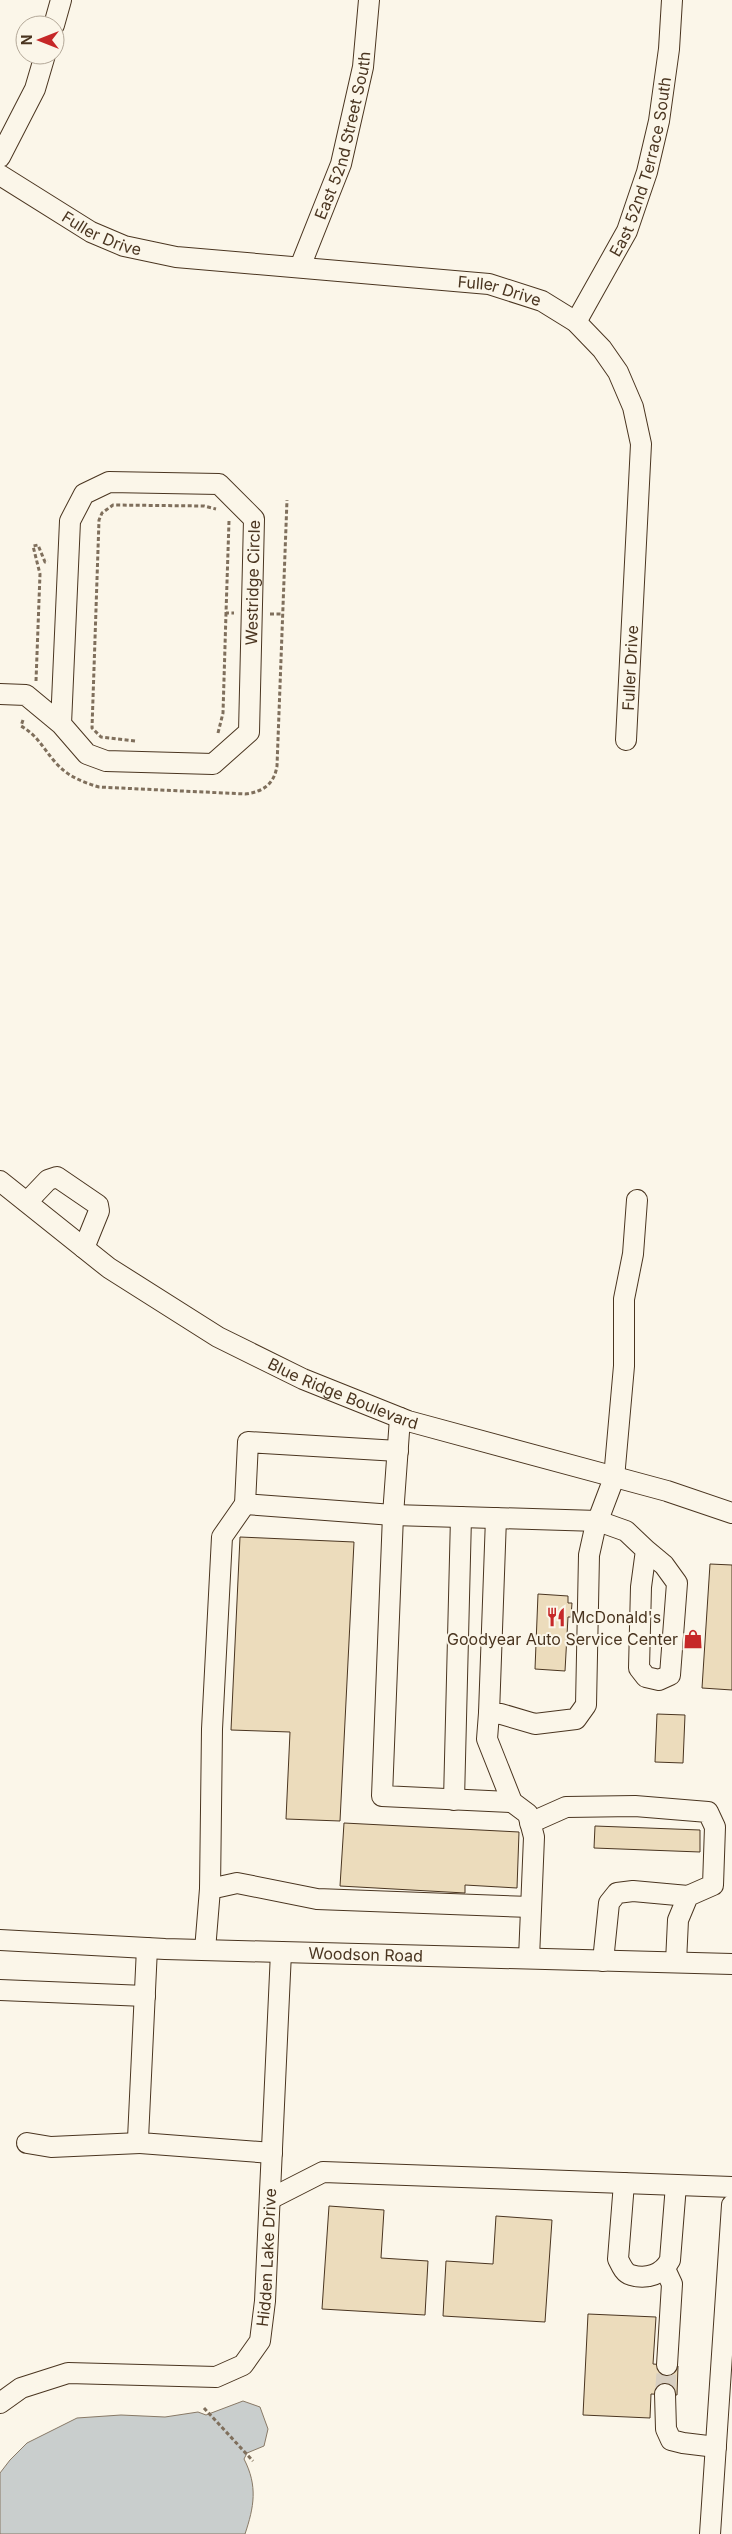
<svg xmlns="http://www.w3.org/2000/svg" width="732" height="2534" font-family="Inter,sans-serif">
	<rect width="100%" height="100%" fill="#fbf6e9"/>
	<path fill="#c9cecd" stroke="#887966" d="M 243,2401 L 260,2407 L 268,2429 L 264,2446 L 247,2453 L 244,2459 C 258,2486 254,2507 245,2534 L 0,2534 L 0,2473 L 10,2460 L 27,2443 L 77,2418 L 121,2415 L 165,2417 L 198,2412 L 206,2415 Z"/>
	<path fill="#ecdcbc" stroke="#4a3520" d="M 240,1537 L 354,1542 L 340,1821 L 286,1819 L 290,1732 L 231,1730 Z
		M 710,1564 L 732,1565 L 732,1690 L 702,1688 Z
		M 538,1594 L 568,1596 L 568,1603 L 572,1603 L 571,1617 L 568,1617 L 565,1671 L 535,1669 Z
		M 657,1714 L 685,1715 L 683,1763 L 655,1762 Z
		M 344,1823 L 519,1832 L 517,1888 L 465,1885 L 465,1893 L 340,1886 Z
		M 595,1826 L 700,1830 L 700,1852 L 594,1848 Z
		M 329,2206 L 384,2210 L 381,2258 L 428,2261 L 425,2315 L 322,2309 Z
		M 496,2216 L 552,2220 L 545,2322 L 443,2316 L 446,2261 L 493,2264 Z
		M 588,2314 L 656,2317 L 653,2364 L 678,2366 L 677,2395 L 651,2394 L 650,2418 L 583,2415 Z"/>
	<g fill="none" stroke-linecap="round" stroke-linejoin="round">
		<path stroke="#d8cfc1" stroke-width="20" stroke-dasharray="20 10" stroke-linecap="butt" d="M 665,2394 L 667,2365"/>
		<defs>
			<g id="minor">
				<path d="M 54,25 L 61,0"/>
				<path d="M 0,157 L 35,89 L 45,55"/>
				<path id="s1" d="M 0,175 L 91,232 L 124,246 L 176,257 L 489,284 L 542,301 L 576,322 L 602,349 L 618,372 L 633,407 L 641,444 L 626,740"/>
				<path id="s2" d="M 300,267 L 341,164 L 363,67 L 369,0"/>
				<path id="s3" d="M 576,322 L 627,231 L 647,172 L 659,121 L 669,49 L 672,0"/>
				<path id="s4" d="M 0,694 L 26,695 L 61,724 L 87,754 L 106,761 L 213,764 L 249,732 L 254,519 L 219,484 L 109,482 L 84,494 L 70,521 L 61,724"/>
				<path id="s5" d="M 0,1181 L 109,1268 L 218,1337 L 303,1379 L 408,1421 L 667,1491 L 732,1513"/>
				<path d="M 27,1202 L 48,1180 L 57,1177 L 98,1205 L 99,1211 L 84,1248"/>
				<path d="M 400,1418 L 393,1515 L 382,1796 L 512,1802"/>
				<path d="M 398,1451 L 248,1442 L 245,1504 L 393,1515 L 598,1521 L 626,1531 L 646,1550 L 641,1587 L 639,1668 L 646,1677 L 659,1680 L 670,1675 L 677,1583 L 664,1565 L 646,1550"/>
				<path d="M 496,1518 L 489,1713 L 501,1714 L 535,1724 L 576,1719 L 586,1705 L 589,1555 L 595,1528 L 614,1478 L 624,1366 L 624,1299 L 633,1254 L 637,1200"/>
				<path d="M 489,1713 L 487,1739 L 512,1802 L 528,1814 L 534,1837 L 529,1958"/>
				<path d="M 454,1800 L 461,1517"/>
				<path d="M 530,1823 L 566,1807 L 635,1806 L 708,1812 L 715,1827 L 713,1885 L 688,1896 L 678,1920 L 676,1962"/>
				<path d="M 210,1889 L 212,1729 L 222,1537 L 245,1504"/>
				<path id="s6" d="M 0,1940 L 165,1949 L 732,1964"/>
				<path d="M 147,1948 L 138,2139 L 140,2143 L 272,2153"/>
				<path d="M 205,1950 L 210,1889 L 237,1883 L 317,1899 L 531,1907"/>
				<path d="M 603,1961 L 609,1903 L 617,1893 L 633,1891 L 688,1896"/>
				<path d="M 0,1990 L 145,1996"/>
				<path d="M 27,2143 L 51,2147 L 140,2143"/>
				<path d="M 624,2183 L 618,2259 C 621,2265 624,2273 631,2275 C 647,2280 663,2274 670,2260 L 676,2185"/>
				<path d="M 270,2199 L 323,2172 L 732,2187"/>
				<path d="M 665,2269 L 672,2284 L 667,2365"/>
				<path d="M 665,2394 L 666,2429 L 671,2440 L 683,2443 L 716,2447"/>
				<path id="s7" d="M 0,2403 L 21,2388 L 68,2373 L 216,2377 L 243,2365 L 260,2341 L 265,2301 L 281,1952"/>
				<path d="M 710,2534 L 732,2205"/>
			</g>
		</defs>
		<use href="#minor" stroke="#4a3520" stroke-width="22"/>
		<path stroke="#7f6f5c" stroke-width="3" stroke-dasharray="4 2.5" stroke-linecap="butt" d="M 229,521 L 226,613 L 234,613
			M 270,614 L 282,614
			M 36,681 L 40,574 L 33,546 L 38,545 L 45,562 L 48,561
			M 23,720 L 21,726 C 37,735 43,748 55,762 C 67,776 82,782 99,787 L 245,794 C 262,792 274,785 277,766 L 287,500
			M 218,733 L 223,713 L 226,613
			M 135,741 L 101,737 L 92,728 L 99,520 L 102,513 L 113,505 L 204,506 L 216,509
			M 204,2408 L 253,2461"/>
		<use href="#minor" stroke="#fbf6e9" stroke-width="20"/>
	</g>
	<defs>
		<symbol id="restaurant-bare" viewBox="-9 -9 18 18"><path d="M-5-6h1v4h1v-4h1v4h1v-4h1v5L-1.5 .5V6h-2V.5L-5-1ZM5-6V6H3V1.5H1.5Q1.5-4 5-6Z" fill="#c62828" stroke="#fbf6e9" stroke-width="2.5" paint-order="stroke"/></symbol>
		<symbol id="shop-bare" viewBox="-9 -9 18 18"><path d="M-5-2.5h2.3a2.7 3.5 0 0 1 5.4 0H5L5.5 6h-11ZM-1.5-2.5h3a1.5 2.3 0 0 0-3 0Z" fill="#c62828" stroke="#fbf6e9" stroke-width="2.5" paint-order="stroke"/></symbol>
	</defs>
	<g fill-rule="evenodd">
		<use href="#restaurant-bare" x="542" y="1603" width="28" height="28"/>
		<use href="#shop-bare" x="679" y="1625" width="28" height="28"/>
	</g>
	<g text-anchor="middle" stroke-width="4" stroke-linejoin="round" paint-order="stroke">
		<g font-size="16" fill="#4a3520" stroke="#fbf6e9">
			<text dy="6" stroke="none"><textPath href="#s2" startOffset="139">East 52nd Street South</textPath></text>
			<text dy="6" stroke="none"><textPath href="#s3" startOffset="170">East 52nd Terrace South</textPath></text>
			<text dy="6" stroke="none"><textPath href="#s1" startOffset="118">Fuller Drive</textPath></text>
			<text dy="6" stroke="none"><textPath href="#s1" startOffset="522">Fuller Drive</textPath></text>
			<text dy="6" stroke="none"><textPath href="#s4" startOffset="436">Westridge Circle</textPath></text>
			<text transform="translate(630 668) rotate(-87)" y="6">Fuller Drive</text>
			<text dy="6" stroke="none"><textPath href="#s5" startOffset="406">Blue Ridge Boulevard</textPath></text>
			<text dy="6" stroke="none"><textPath href="#s6" startOffset="366">Woodson Road</textPath></text>
			<text dy="6" stroke="none"><textPath href="#s7" startOffset="366">Hidden Lake Drive</textPath></text>
		</g>
		<g font-size="16" fill="#4a3520" stroke="#fbf6e9" text-anchor="start">
			<text x="571" y="1623">McDonald's</text>
			<text x="678" y="1645" text-anchor="end">Goodyear Auto Service Center</text>
		</g>
	</g>
	<g transform="translate(40 40) rotate(270)"><circle r="24" fill="#fbf6e9" stroke="#b4a999"/>
	<path d="M0-4L9 19L0 12L-9 19Z" fill="#c62828"/>
	<text y="-8" font-size="14" font-weight="bold" text-anchor="middle" fill="#4a3520">N</text>
	</g>
</svg>
